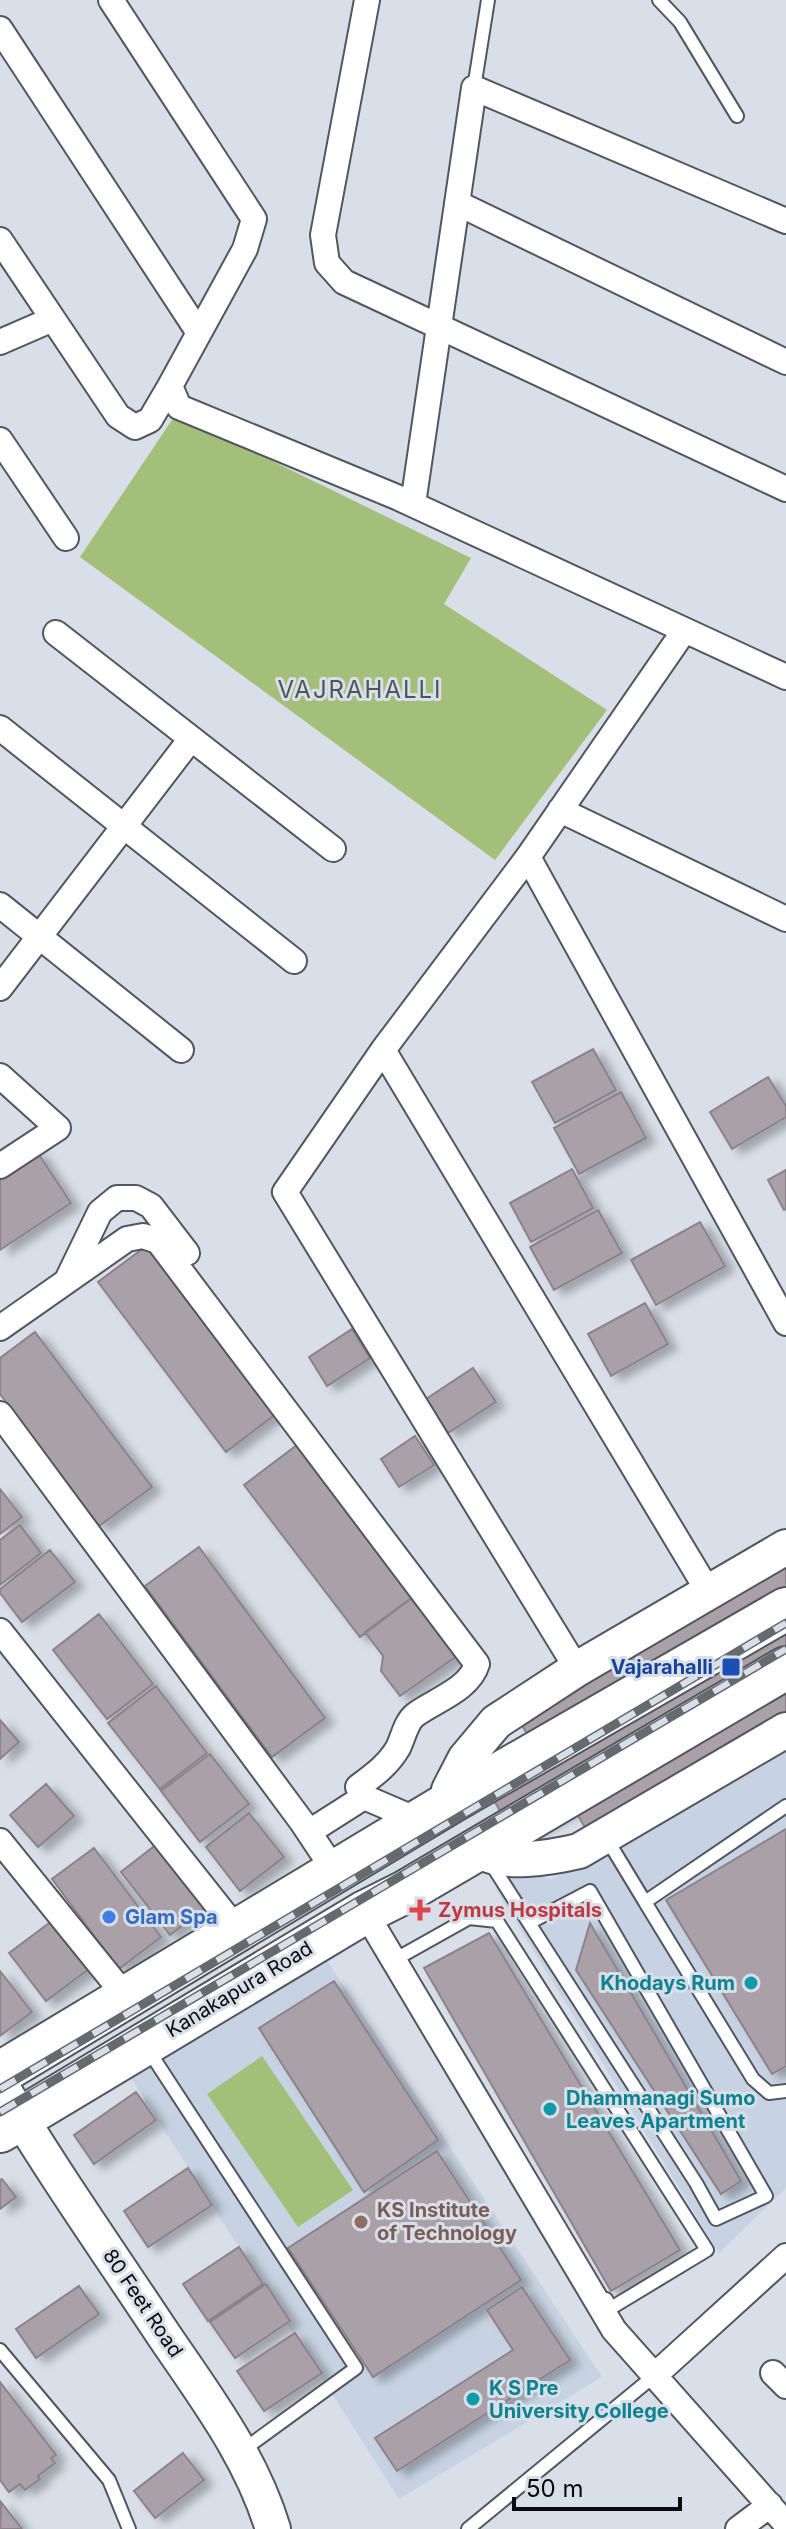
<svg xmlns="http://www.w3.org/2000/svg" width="786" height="2529" font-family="Inter,sans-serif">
	<defs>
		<filter id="shadow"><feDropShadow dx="9" dy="5" stdDeviation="4" flood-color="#0004"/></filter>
	</defs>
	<rect width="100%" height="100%" fill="#d8dfe8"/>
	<path fill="#c7d3e2" d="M 786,1747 L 786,2188 L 719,2253 L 495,1888 L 516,1872 L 552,1879 L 604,1853 Z
		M 318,1947 L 602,2377 L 399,2499 L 124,2067 Z"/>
	<path fill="#a4bf79" d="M 176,414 L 471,558 L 444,604 L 607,710 L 495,860 L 80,557 Z
		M 262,2056 L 353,2190 L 298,2227 L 207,2094 Z"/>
	<path fill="#aaa1a8" stroke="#8c838a" stroke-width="2" filter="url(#shadow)" d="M 593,1049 L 616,1090 L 555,1123 L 532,1082 Z
		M 768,1077 L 786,1106 L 786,1117 L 732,1149 L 710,1112 Z
		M 621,1092 L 646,1138 L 579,1174 L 554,1128 Z
		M 36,1150 L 71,1203 L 0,1250 L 0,1173 Z
		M 572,1169 L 593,1208 L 531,1242 L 510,1203 Z
		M 786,1170 L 786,1209 L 784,1210 L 768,1180 Z
		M 598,1210 L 622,1253 L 554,1290 L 530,1247 Z
		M 700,1222 L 725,1266 L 656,1305 L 631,1260 Z
		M 149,1244 L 277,1413 L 226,1452 L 98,1282 Z
		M 645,1303 L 668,1344 L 611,1376 L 588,1334 Z
		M 352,1329 L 370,1358 L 327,1386 L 309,1357 Z
		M 35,1332 L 152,1487 L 99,1526 L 0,1394 L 0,1358 Z
		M 473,1368 L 496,1402 L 448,1433 L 426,1399 Z
		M 415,1436 L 434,1465 L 399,1487 L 381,1459 Z
		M 297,1445 L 413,1597 L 360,1637 L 244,1485 Z
		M 0,1489 L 22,1517 L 0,1534 Z
		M 20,1525 L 41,1553 L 0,1585 L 0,1540 Z
		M 199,1547 L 325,1718 L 272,1757 L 145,1586 Z
		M 50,1550 L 75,1582 L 22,1622 L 0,1593 L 0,1589 Z
		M 786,1561 L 786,1721 L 590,1836 L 573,1807 L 517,1840 L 478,1773 L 532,1742 L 517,1717 Z
		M 413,1597 L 457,1656 L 400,1696 L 381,1671 L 383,1656 L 365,1632 Z
		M 99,1614 L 153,1684 L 107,1719 L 53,1650 Z
		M 156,1686 L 207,1753 L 160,1789 L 108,1723 Z
		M 0,1720 L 19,1742 L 0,1759 Z
		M 210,1754 L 249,1804 L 200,1842 L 161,1791 Z
		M 46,1784 L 74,1816 L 38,1847 L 10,1815 Z
		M 249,1813 L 284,1857 L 240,1891 L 206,1847 Z
		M 786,1829 L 786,2066 L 772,2074 L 666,1900 Z
		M 157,1844 L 206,1907 L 170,1935 L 121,1872 Z
		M 94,1848 L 161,1937 L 119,1969 L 52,1879 Z
		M 52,1921 L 89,1969 L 46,2001 L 9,1953 Z
		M 590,1923 L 741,2181 L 721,2194 L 576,1970 Z
		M 489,1933 L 680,2250 L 611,2291 L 424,1968 Z
		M 0,1971 L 32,2012 L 0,2036 Z
		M 334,1981 L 438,2140 L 364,2192 L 259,2028 Z
		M 136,2092 L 156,2120 L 94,2164 L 74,2135 Z
		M 437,2151 L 521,2280 L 373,2377 L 288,2248 Z
		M 188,2168 L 212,2205 L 148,2247 L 124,2211 Z
		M 2,2179 L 16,2197 L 0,2209 L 0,2180 Z
		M 239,2247 L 263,2284 L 208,2321 L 183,2284 Z
		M 266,2284 L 290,2321 L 235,2358 L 210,2322 Z
		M 79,2286 L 99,2314 L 36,2358 L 16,2329 Z
		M 522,2287 L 570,2360 L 397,2471 L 375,2438 L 513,2350 L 487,2310 Z
		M 295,2333 L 322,2373 L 264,2411 L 237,2371 Z
		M 0,2382 L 56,2455 L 51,2458 L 55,2463 L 38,2476 L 40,2479 L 25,2490 L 20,2484 L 9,2492 L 0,2480 Z
		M 183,2453 L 204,2480 L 155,2518 L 134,2491 Z
		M 1,2502 L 22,2529 L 0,2529 Z"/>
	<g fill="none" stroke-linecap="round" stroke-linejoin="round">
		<defs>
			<path id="lane" d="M 659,0 L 680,22 L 737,116
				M 474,88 L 488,0
				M 786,1806 L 645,1902 L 753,2079 L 769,2093 L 786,2091
				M 605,1836 L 645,1902
				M 490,1862 L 529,1923 L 696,2183 L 716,2219 L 766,2196 L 590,1891 L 529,1923
				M 403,1955 L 469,1918 L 497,1921 L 707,2250 L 611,2308 L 606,2299
				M 147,2048 L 356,2368 L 243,2450
				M 0,2350 L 109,2480 L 129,2529
				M 468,2529 L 654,2376"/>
			<path id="street" d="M 111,0 L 254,219 L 245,249 L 170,386 L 179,407 L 399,498 L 786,677
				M 367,0 L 323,235 L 327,263 L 344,282 L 786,489
				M 0,29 L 199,333
				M 457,203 L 786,362
				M 0,240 L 118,416 L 135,427 L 150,420 L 170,386
				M 0,342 L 53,319
				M 0,440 L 66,538
				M 413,504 L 474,88 L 786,221
				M 56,633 L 333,849
				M 0,728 L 294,961
				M 560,810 L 786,919
				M 528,857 L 786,1323
				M 0,905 L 181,1050
				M 0,988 L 190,740
				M 383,1050 L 708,1591
				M 0,1076 L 58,1128 L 0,1166
				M 68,1278 L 100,1212 L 117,1198 L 136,1198 L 151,1206 L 187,1253
				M 0,1328 L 127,1239 L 143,1236 L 158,1241 L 477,1664 C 469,1690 435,1700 415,1715 C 406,1722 403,1738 398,1748 C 388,1765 374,1775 358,1787 L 364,1797 L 420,1821
				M 0,1414 L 302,1822 L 336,1873
				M 0,1631 L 238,1931
				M 577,1669 L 285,1192 L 383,1050 L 528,857 L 684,631
				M 309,1832 L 364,1797
				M 0,1841 L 127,1998
				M 365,1912 L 614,2330 L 786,2524
				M 773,2373 L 786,2386
				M 654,2376 L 786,2256
				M 738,2529 L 770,2505"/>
			<path id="secondary" d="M 454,1800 L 449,1790 L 465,1759 L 496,1722 L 577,1669 L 786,1547
				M 478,1849 C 499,1867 554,1857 579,1851 L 786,1730
				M 0,2084 C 51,2170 108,2251 163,2334 C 205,2396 251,2456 273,2529"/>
			<path id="highway" d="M 0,2073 L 454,1800 L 786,1609
				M 0,2131 L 365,1912 L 405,1892 L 786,1668"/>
		</defs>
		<use href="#lane" stroke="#51575f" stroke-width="16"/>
		<use href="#street" stroke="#51575f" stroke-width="28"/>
		<use href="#secondary" stroke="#51575f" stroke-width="38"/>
		<use href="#highway" stroke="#51575f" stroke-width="46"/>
		<use href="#lane" stroke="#fff" stroke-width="12"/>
		<use href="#street" stroke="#fff" stroke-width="24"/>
		<use href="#secondary" stroke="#fff" stroke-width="34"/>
		<use href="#highway" stroke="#fff" stroke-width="42"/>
		<defs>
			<path id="rail" d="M 0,2089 L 786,1623
				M 0,2112 L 786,1649"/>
		</defs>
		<use href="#rail" stroke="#656a6f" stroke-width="9"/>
		<use href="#rail" stroke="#d8dfe8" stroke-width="6" stroke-dasharray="18" stroke-linecap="butt"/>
	</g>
	<rect fill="#1a4fb4" stroke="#d8dfe8" stroke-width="3" x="721" y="1657" width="20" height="20" rx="4"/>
	<path fill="#e0444e" stroke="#d8dfe8" stroke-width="3" d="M416 1898h8v8h8v8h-8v8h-8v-8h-8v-8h8z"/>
	<circle fill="#3f7fe0" stroke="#d8dfe8" stroke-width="3" cx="109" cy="1917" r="8"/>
	<g fill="#0f9aa8" stroke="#d8dfe8" stroke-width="3">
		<circle cx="751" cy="1983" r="8"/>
		<circle cx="550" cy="2109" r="8"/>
		<circle cx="473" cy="2399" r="8"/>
	</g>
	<circle fill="#8d6e63" stroke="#d8dfe8" stroke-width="3" cx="361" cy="2222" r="8"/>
	<g text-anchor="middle" stroke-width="6" stroke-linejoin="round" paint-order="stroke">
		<g font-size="20" font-weight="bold" fill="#164399" stroke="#d8dfe8" text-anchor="end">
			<text x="713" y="1674">Vajarahalli</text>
		</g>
		<g font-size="20" font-weight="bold" fill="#be3a42" stroke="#d8dfe8" text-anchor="start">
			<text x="438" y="1917">Zymus Hospitals</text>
		</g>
		<g font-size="20" font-weight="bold" fill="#366cbe" stroke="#d8dfe8" text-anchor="start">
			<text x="125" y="1924">Glam Spa</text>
		</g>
		<g font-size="20" font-weight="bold" fill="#0d838f" stroke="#d8dfe8" text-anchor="start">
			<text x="735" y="1990" text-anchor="end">Khodays Rum</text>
			<text x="566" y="2105">Dhammanagi Sumo<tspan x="566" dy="23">Leaves Apartment</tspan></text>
			<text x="489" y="2395">K S Pre<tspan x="489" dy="23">University College</tspan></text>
		</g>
		<g font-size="20" fill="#090c0e" stroke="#d8dfe8">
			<text transform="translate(239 1989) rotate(-31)" y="7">Kanakapura Road</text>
			<text transform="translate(143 2303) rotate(56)" y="7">80 Feet Road</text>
		</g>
		<g font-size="20" font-weight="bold" fill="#785e54" stroke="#d8dfe8" text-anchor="start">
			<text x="377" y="2217">KS Institute<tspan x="377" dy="23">of Technology</tspan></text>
		</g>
		<g font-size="24" letter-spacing="2" fill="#4f555c" stroke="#d8dfe8">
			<text x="360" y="698">VAJRAHALLI</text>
		</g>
	</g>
	<path d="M514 2497v12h166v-12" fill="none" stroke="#090c0e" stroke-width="4"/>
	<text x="526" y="2497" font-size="24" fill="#090c0e" stroke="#d8dfe8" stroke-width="6" paint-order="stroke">50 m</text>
</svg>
